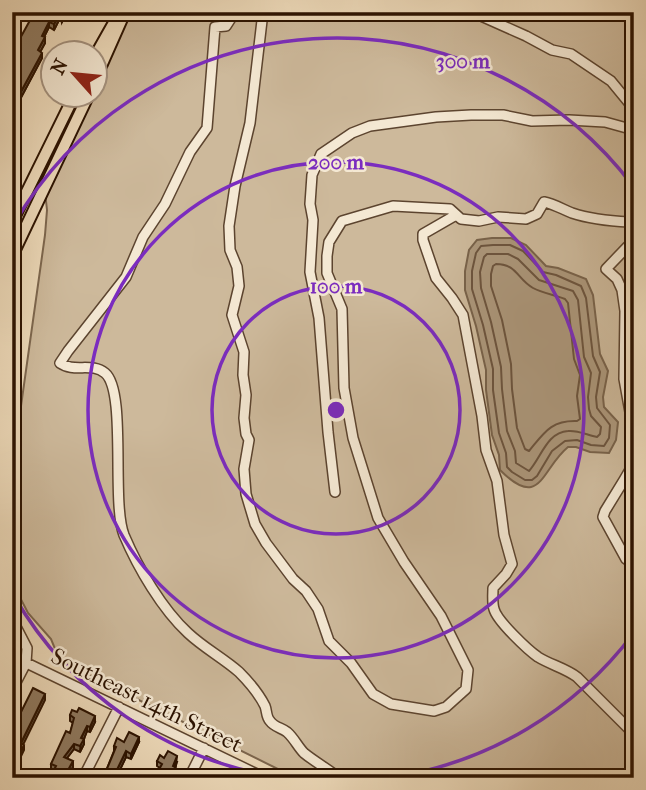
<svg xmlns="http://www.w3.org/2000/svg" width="646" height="790" font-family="'IM FELL French Canon',serif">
	<rect width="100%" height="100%" fill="#eedbbb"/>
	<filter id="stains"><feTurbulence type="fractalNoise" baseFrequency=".00286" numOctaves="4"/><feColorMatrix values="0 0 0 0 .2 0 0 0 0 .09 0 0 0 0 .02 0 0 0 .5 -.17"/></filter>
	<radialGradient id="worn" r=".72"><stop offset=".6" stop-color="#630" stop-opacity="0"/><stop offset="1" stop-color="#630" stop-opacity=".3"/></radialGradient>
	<path fill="#cdb99b" stroke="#7c664e" stroke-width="2" d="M 124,12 L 634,12 L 634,778 L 296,778 L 60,661 L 51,639 L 28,613 L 12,582 L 12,470 L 45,235 L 47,210 L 43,174 L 83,95 L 94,94 L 95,71 Z"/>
	<path fill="#ac977b" stroke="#78624a" stroke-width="2" d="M 492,238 L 511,238 L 526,245 L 546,266 L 558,268 L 586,279 L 593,295 L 600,354 L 608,371 L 603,397 L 604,407 L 618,422 L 616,440 L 609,453 L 590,452 L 576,447 L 568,447 C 541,469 541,511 500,470 L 499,455 L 492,435 L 486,390 L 486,370 L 476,326 L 465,290 L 465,271 L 469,250 L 477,240 Z"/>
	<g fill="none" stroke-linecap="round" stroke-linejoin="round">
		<path stroke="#6c543e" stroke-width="2" d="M 493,245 L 510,245 L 523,251 L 543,272 L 556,275 L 581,286 L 586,298 L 593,356 L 600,372 L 596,397 L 597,408 L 610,425 L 609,438 L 604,446 L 591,445 L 577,440 L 565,441 L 552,451 L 537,476 L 532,480 L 525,480 L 512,472 L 507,467 L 506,453 L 499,433 L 493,390 L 493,369 L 483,325 L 472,289 L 472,271 L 476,253 L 481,246 Z
			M 487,254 L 508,254 L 518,259 L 539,280 L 573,291 L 578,300 L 584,357 L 591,373 L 588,397 L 589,409 L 591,416 L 601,427 L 600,434 L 597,437 C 587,435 578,430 568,431 C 547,432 541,458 529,471 L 516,463 L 515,451 L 507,431 L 502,389 L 501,367 L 491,322 L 481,288 L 480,272 L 484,257 Z
			M 496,264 C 517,264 517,279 533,288 C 542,293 555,295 565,299 L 568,303 L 574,359 L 580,375 L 577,396 L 580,419 L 577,421 C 551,420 544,433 529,451 L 525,449 L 517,428 L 512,389 L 511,364 L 502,320 L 491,286 L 491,274 L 493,266 Z"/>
		<defs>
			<path id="minor" d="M 235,12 L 226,26 L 215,27 L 207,128 L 190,152 L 165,204 L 143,237 L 126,277 L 68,351 L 60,363 C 74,373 92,362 105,373 C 127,391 111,502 124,535 C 138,568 162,609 188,633 C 204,648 223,658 239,672 C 249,682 259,694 265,706 C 267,711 266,717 270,721 C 274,727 282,728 287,732 C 294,738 298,747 304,753 C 315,762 328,769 339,778
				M 263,12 L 250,123 L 235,186 L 229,226 L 230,250 L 237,267 L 239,286 L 232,315 L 244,352 L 243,375 L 246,395 L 244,418 L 246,434 L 249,440 L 244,469 L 246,494 L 255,524 L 266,543 L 293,579 L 306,591 L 318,609 L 329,641 L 351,663 L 373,694 L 391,704 L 434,711 L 446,707 L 466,689 L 468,670 L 441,616 L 404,562 L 378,518 L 353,438 L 344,388 L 342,309 L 327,273 L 327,256 L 329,242 L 342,221 L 393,206 L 450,209 L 461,219 L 479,221 L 498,217 L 526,219 L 537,214 L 544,202 C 554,204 562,209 572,213 C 590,219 609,221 629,222
				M 472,12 L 526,36 L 552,50 L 571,54 L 611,81 L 634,109
				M 12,18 L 15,12
				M 456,215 L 423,234 L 423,240 L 436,278 L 452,298 L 463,315 L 482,416 L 486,450 L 497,481 L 504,535 L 512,564 L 506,574 L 493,588 C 493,594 492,603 494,609 C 497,621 528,650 538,657 C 551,665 565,668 577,677 L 634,734
				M 634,235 L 629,245 L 606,269 L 617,279 L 622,290 L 625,311 L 624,379 L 634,434
				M 634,455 L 631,468 L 624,480 L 605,511 L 603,517 L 626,559 L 634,565
				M 335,492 L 328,432 L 319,318 L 310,272 L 313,220 L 310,204 L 312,175 L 321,154 L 352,133 L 370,126 L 436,117 L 471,115 L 503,115 L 532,121 L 569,120 L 605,122 L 634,130
				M 12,619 L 27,648 L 26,663 L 12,690
				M 12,656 L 265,778
				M 83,778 L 119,707
				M 189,778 L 204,748"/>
			<path id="major" d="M 94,58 L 120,12
				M 94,82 L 125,12
				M 12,222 L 75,94
				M 12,256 L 89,94"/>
		</defs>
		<use href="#minor" stroke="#5c442f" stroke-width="12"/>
		<use href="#major" stroke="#2b1200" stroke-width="14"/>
		<use href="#minor" stroke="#f4e8d3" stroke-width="9"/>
		<use href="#major" stroke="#eedbbb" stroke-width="10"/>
	</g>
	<path fill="#7c6a53" stroke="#2b1200" stroke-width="2" d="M 66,12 L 62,22 L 59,20 L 54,30 L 49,27 L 44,37 L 45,43 L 40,52 L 42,58 L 17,105 L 12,102 L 12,53 L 37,14 Z
		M 70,715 L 95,722 L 90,732 L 87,731 L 84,739 L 84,744 L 80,752 L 74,749 L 67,758 L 73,767 L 67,777 L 51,769 L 51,764 L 70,733 L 73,723 L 70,721 Z
		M 124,742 L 139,742 L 131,759 L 126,757 L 116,778 L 98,778 L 104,776 L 114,751 L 114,746 Z
		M 157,761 L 177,762 L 172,778 L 148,778 L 156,775 L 160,768 L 157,766 Z"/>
	<path fill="#655644" stroke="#2b1200" stroke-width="2" d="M 64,12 L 66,12 L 66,15 L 62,22 L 62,16 Z
		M 59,15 L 59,20 L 54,30 L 54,24 Z
		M 49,22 L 49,27 L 42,41 L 42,36 Z
		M 45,37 L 45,43 L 38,56 L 38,50 Z
		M 42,53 L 42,58 L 17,105 L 17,99 Z
		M 45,694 L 45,700 L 21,749 L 21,743 Z
		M 95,716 L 95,722 L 90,732 L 90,727 Z
		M 87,726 L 87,731 L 83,741 L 84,739 L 84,744 L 80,752 L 81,738 Z
		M 139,737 L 139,742 L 131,759 L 131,754 Z
		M 74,744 L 74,749 L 64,762 L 64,757 Z
		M 24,745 L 24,750 L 12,775 L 12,770 Z
		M 126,751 L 126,757 L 116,778 L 113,778 Z
		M 177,756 L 175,773 L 172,778 L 170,778 Z
		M 73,761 L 73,767 L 67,777 L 67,772 Z"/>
	<path fill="#907b61" stroke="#2b1200" stroke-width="2" d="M 38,12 L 64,12 L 62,16 L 59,15 L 54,24 L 49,22 L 42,36 L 45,37 L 38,50 L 42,53 L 17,99 L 12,97 L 12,53 L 34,13 L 37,14 Z
		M 33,688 L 45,694 L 21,743 L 24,745 L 12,770 L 12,730 Z
		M 79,708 L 95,716 L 90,727 L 87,726 L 81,738 L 84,739 L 80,746 L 74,744 L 64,757 L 73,761 L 67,772 L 65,771 L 61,778 L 50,778 L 56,766 L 51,764 L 66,731 L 70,733 L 74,718 L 70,715 L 72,710 L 77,712 Z
		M 129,732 L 139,737 L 131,754 L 126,751 L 113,778 L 98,778 L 100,774 L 104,776 L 116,747 L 114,746 L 117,738 L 124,742 Z
		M 168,751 L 177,756 L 173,766 L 175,767 L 170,778 L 148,778 L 151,773 L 156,775 L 162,764 L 157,761 L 160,755 L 164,758 Z
		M 206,770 L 221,778 L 202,778 Z"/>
	<g fill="none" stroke="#7b2cbf" stroke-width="3.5">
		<circle cx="336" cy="410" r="124"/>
		<circle cx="336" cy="410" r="248"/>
		<path d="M633 634A372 372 0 0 1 394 777M278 777A372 372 0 0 1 14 596M14 224A372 372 0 0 1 633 186"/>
	</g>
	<g text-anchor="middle" stroke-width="5" stroke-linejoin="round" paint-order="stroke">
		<g font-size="23" fill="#2b1200" stroke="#f4e8d3">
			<text transform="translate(147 700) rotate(26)" y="8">Southeast 14th Street</text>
		</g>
	</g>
	<circle cx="336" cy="410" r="10" fill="#7b2cbf" stroke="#f4e8d3" stroke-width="3.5"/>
	<g font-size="21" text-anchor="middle" font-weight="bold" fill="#7b2cbf" stroke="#f4e8d3" stroke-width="5" stroke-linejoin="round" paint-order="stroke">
		<text x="463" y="68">300 m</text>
		<text x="336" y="169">200 m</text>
		<text x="336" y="293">100 m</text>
	</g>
	<rect width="646" height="790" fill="none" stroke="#eedbbb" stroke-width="42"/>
	<rect x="14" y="14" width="618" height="762" fill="none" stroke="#2b1200" stroke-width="3.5"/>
	<rect x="21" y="21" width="604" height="748" fill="none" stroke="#2b1200" stroke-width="2"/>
	<g transform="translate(74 74) rotate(297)"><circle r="33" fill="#f4e8d3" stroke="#a4927f" stroke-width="2"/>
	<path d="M0-5L12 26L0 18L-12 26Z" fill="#8f2418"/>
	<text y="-10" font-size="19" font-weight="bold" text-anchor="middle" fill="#2b1200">N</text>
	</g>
	<rect width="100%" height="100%" filter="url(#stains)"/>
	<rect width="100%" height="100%" fill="url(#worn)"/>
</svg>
